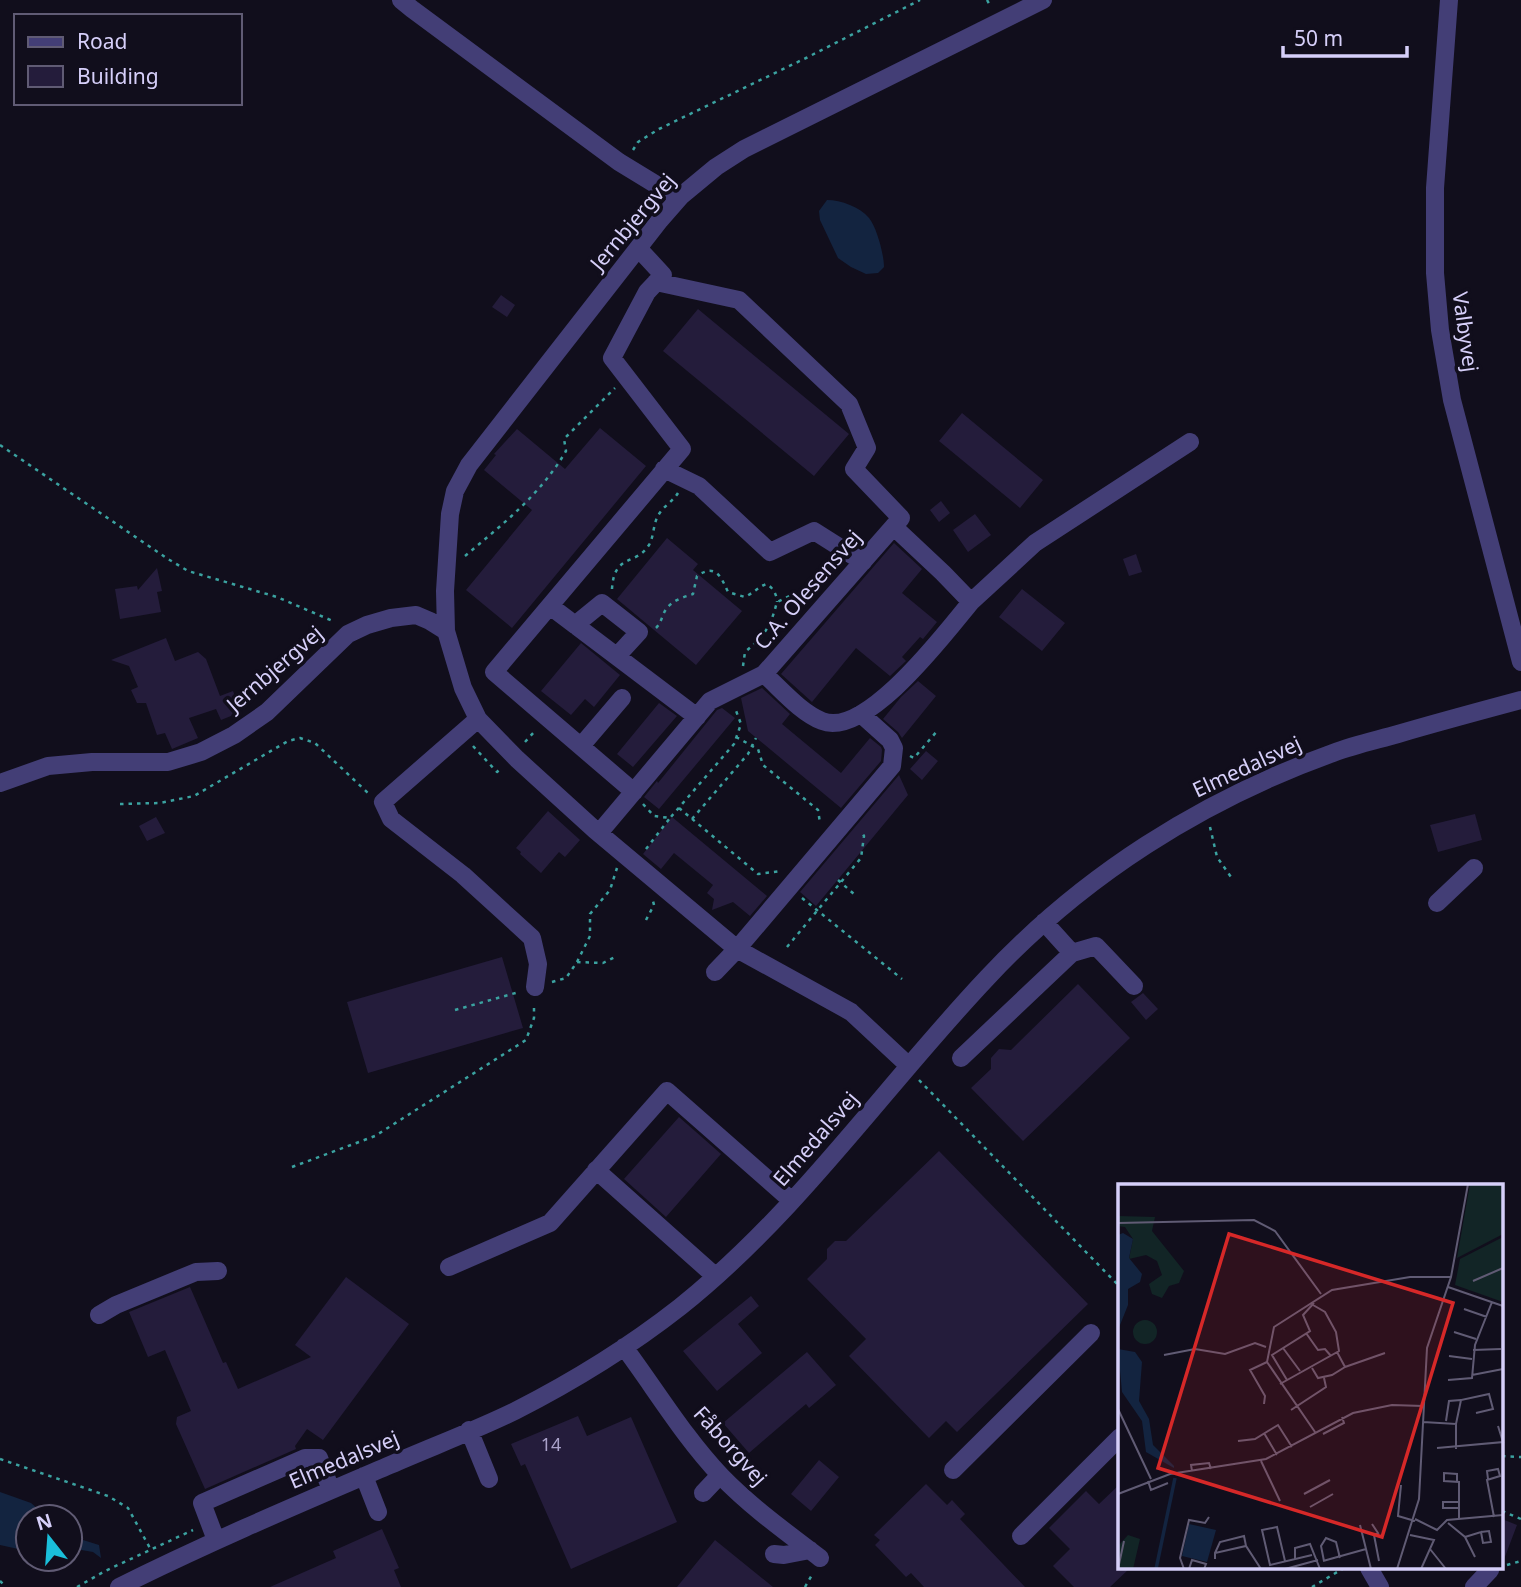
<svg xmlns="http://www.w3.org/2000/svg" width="1521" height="1587" font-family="'Noto Sans',sans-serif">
	<rect width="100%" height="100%" fill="#110e1c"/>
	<path fill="#132440" d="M 827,200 C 841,200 860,207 869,218 C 877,228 884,255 884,267 L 878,273 L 866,274 L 851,267 L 838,258 L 820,220 L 819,211 Z
		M 0,1492 L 31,1503 L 47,1517 L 28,1517 L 28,1550 L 23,1550 L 0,1545 Z
		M 70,1536 L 99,1545 L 101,1558 L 93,1552 L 70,1548 Z"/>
	<path fill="#241c3b" d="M 501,295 L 515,305 L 507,317 L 492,307 Z
		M 698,309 L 849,434 L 814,476 L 663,351 Z
		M 962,413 L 1043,480 L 1020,508 L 939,441 Z
		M 600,428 L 646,466 L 512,628 L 466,590 L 532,510 L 484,470 L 496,455 L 494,454 L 517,429 L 565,469 Z
		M 941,501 L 950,513 L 939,522 L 930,510 Z
		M 975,514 L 991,535 L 968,552 L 953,530 Z
		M 667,538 L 698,564 L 693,570 L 742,611 L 696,665 L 617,599 Z
		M 894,543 L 922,569 L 902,593 L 937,622 L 923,639 L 920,637 L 902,657 L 906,661 L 890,676 L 856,648 L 812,702 L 781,674 Z
		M 1136,554 L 1142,572 L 1129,576 L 1123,559 Z
		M 157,568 L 162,591 L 157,592 L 161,612 L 120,619 L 115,589 L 137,586 L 138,590 Z
		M 1022,589 L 1065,623 L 1042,651 L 999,617 Z
		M 166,638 L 175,661 L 198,652 L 206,659 L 220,696 L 233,691 L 241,712 L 221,720 L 216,709 L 189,718 L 198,738 L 172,749 L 165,733 L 157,735 L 146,703 L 137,703 L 131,690 L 138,687 L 129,666 L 111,660 Z
		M 581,643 L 620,675 L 594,707 L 585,699 L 571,715 L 541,691 Z
		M 918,681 L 936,696 L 902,738 L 898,732 L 883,719 L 901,697 Z
		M 762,688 L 790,714 L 782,724 L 841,773 L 870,738 L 881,747 L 882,750 L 881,761 L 841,808 L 748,731 L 741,698 Z
		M 659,703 L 677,716 L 633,767 L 617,754 Z
		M 722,708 L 735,718 L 659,809 L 644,797 L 657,781 L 658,783 L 717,710 Z
		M 926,751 L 938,761 L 922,780 L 910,769 Z
		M 899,775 L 908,795 L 816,906 L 800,892 Z
		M 548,811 L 580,840 L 565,857 L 559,852 L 541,873 L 520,854 L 521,852 L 516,848 Z
		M 1475,814 L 1482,840 L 1438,852 L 1430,825 Z
		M 156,817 L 165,833 L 147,841 L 139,826 Z
		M 672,817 L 767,896 L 750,916 L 733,902 L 712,910 L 714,899 L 707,893 L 713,885 L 674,853 L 661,869 L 643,854 Z
		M 502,957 L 523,1028 L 368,1073 L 347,1002 Z
		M 1078,984 L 1130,1038 L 1023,1141 L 971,1088 L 991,1069 L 991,1058 L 999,1049 L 1011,1050 Z
		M 1143,993 L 1158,1009 L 1146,1020 L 1131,1002 Z
		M 679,1117 L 721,1154 L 666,1217 L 624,1179 Z
		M 939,1151 L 1088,1304 L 957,1432 L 946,1421 L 929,1438 L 849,1356 L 866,1339 L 807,1279 L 827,1259 L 827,1249 L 835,1241 L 846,1241 Z
		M 346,1277 L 409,1324 L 323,1440 L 307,1429 L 295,1446 L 296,1449 L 205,1489 L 176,1424 L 177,1417 L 191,1411 L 165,1350 L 148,1357 L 129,1312 L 190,1287 L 223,1363 L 226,1362 L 238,1389 L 311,1357 L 295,1345 Z
		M 751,1296 L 759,1306 L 738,1324 L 762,1353 L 717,1391 L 683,1351 Z
		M 807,1352 L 836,1385 L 809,1408 L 806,1404 L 749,1453 L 723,1423 Z
		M 578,1416 L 587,1436 L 631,1417 L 677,1522 L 571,1569 L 525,1464 L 521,1466 L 511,1444 Z
		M 819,1460 L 839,1477 L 811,1511 L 791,1494 Z
		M 926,1484 L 947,1505 L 952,1500 L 965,1514 L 960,1519 L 1025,1587 L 924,1587 L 911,1573 L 906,1577 L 875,1545 L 880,1540 L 874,1535 Z
		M 1120,1484 L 1120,1568 L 1130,1568 L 1110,1587 L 1074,1587 L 1053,1566 L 1070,1549 L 1049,1528 L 1086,1491 L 1099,1504 Z
		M 1502,1519 L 1517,1525 L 1503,1562 L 1502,1562 Z
		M 382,1529 L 399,1568 L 394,1570 L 401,1587 L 270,1587 L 336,1558 L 333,1551 Z
		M 715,1540 L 773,1587 L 677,1587 Z"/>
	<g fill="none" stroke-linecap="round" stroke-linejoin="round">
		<path stroke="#3ba2a0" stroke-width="2.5" stroke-dasharray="3.5 5" stroke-linecap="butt" d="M 987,0 L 991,7
			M 633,150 L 638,142 L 659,129 L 806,58 L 920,0
			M 0,445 L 168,559 L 188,571 L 277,597 L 335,622
			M 465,556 C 503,524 541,494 566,451 L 564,439 L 615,388
			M 612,589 C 614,553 636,566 649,545 C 654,537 653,523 659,514 C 664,506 673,501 678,493
			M 656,628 C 662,622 662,614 667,608 C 673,600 684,597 693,594 L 697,576 C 716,563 721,577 728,592 L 745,597 C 753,593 759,587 766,584 C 773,587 777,595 777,602
			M 743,666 L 745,652 C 765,635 770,628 777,602 L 804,589 L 822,572 L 835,565
			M 736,737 L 758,749 L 763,765 L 818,810 L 820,823
			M 525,742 L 535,731
			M 473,746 L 497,772 L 502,767
			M 910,756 L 914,758 L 938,730
			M 120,804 L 160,803 L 194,796 L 288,741 L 300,738 L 315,743 L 368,793
			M 643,804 L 654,816 L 670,818 L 734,744 L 741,724 L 735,708
			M 679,808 L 758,874 L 781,871
			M 692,819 L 748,754 L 756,738
			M 1210,827 L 1217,857 L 1231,877
			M 646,849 L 670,818
			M 838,880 L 854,894
			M 802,898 L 902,979
			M 646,920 L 654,905 L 653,901
			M 787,947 L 861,858 L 864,836 L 861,831
			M 577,962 L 590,936 L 590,914 L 610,890 L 617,868
			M 552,982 L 566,978 L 577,962 L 603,963 L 615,957
			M 455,1010 L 519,992
			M 919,1080 L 1120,1287
			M 292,1167 L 375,1136 L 526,1040 L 534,1018 L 534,1005
			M 1502,1456 L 1521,1457
			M 0,1459 L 108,1496 L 128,1508 L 151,1550
			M 1502,1511 L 1521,1519
			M 1507,1565 L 1521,1561
			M 0,1581 L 6,1587
			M 77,1587 L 105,1571 L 193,1530
			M 805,1587 L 813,1573
			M 1312,1587 L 1344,1568"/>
		<path stroke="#433e76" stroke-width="18" d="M 401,0 L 412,9 L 619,162 L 660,187 L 681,196
			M 1449,0 L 1435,188 L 1435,273 L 1440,330 L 1452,400 L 1521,662
			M 664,469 L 699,486 L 770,552 L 814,531 L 863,562
			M 971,602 L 1035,543 L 1190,442
			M 550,606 L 697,717
			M 575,625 L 602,603 L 639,632 L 617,656
			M 764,674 C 782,690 800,712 822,721 C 866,739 946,632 971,602 L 943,573 L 894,527
			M 478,719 L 383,802 L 391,819 L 463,875 L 532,938 L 538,964 L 535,987
			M 581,746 L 622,698
			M 0,783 L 48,766 L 92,762 L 168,762 L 201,752 L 234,735 L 267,712 L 348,634 L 367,625 L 391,618 L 416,615 L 430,621 L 446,631
			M 634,792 L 494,672 L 682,449 L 612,358 L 647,292 L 663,275 L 638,248
			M 599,833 L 710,701 L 764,674 L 901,518 L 854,469 L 867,448 L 849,404 L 739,300 L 656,282
			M 1437,903 L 1474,868
			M 1072,953 L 1096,946 L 1134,986
			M 715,972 L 737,949 L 892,766 L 894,748 L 890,740 L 861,714
			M 961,1058 L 1072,953 L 1044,922
			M 909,1066 L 851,1012 L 737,949 L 595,830 L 517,759 L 478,719 L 463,688 L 446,631 L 445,591 L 450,514 L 455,491 L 469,465 L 660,220 L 681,196 L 716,167 L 744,149 L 1043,0
			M 596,1170 L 715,1276
			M 449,1267 L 550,1223 L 667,1091 L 792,1201
			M 99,1315 L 116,1305 L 196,1272 L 218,1271
			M 624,1347 C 656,1390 684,1437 721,1476 C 751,1507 786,1532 820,1558
			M 469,1430 L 489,1479
			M 953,1470 L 1091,1333
			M 364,1476 L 378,1512
			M 703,1493 L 720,1475
			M 1021,1536 L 1120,1437
			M 216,1540 L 202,1503 L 305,1458 L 319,1458 L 331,1490
			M 774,1554 L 784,1555 L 810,1550
			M 1369,1568 L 1380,1587
			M 119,1587 C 207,1543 299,1504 390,1465 C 431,1447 474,1431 515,1411 C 572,1382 629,1347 680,1307 C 798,1213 884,1087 987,978 C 1082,876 1202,800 1333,753 C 1354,745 1377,740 1398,734 C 1439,722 1480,711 1521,700
			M 1474,1587 L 1490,1570 L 1489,1568"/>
	</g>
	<g text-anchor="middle" stroke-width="7" stroke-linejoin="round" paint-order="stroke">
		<g font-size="18" fill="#aaa2ca">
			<text x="551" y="1451">14</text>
		</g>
		<g font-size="21" fill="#d6cff9" stroke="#110e1c">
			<text transform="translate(633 222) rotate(-50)" y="7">Jernbjergvej</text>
			<text transform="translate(1465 332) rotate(82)" y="7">Valbyvej</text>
			<text transform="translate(808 590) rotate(-49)" y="7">C.A. Olesensvej</text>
			<text transform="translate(275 669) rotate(-41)" y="7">Jernbjergvej</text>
			<text transform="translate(1247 767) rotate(-25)" y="7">Elmedalsvej</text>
			<text transform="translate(816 1139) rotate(-49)" y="7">Elmedalsvej</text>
			<text transform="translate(730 1446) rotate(48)" y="7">Fåborgvej</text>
			<text transform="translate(344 1460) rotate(-23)" y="7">Elmedalsvej</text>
		</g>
	</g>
	<g transform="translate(1118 1184)">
		<rect width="385" height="385" fill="#110e1c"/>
		<path d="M 352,0 L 385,1 L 385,50 L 339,74 ZM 0,32 L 37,33 L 34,47 L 66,87 L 61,99 L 51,102 L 44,114 L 34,110 L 31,100 L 44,91 L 39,77 L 28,71 L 11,75 L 15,55 L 7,43 L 0,42 ZM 385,53 L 385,118 L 337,101 L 342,75 ZM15 148a12 12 0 1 1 24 0a12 12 0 1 1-24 0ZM 10,351 L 22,355 L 15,385 L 0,385 L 0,362 Z" fill="#122526"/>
		<path d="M 5,49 L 15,55 L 11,74 L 24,90 L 22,98 L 10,105 L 10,121 L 0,146 L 0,51 ZM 0,165 L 17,168 L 24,178 L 21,217 L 31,235 L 35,261 L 56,282 L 56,284 L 28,268 L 24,237 L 4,208 ZM 71,340 L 98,346 L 89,378 L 64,372 Z" fill="#132440"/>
		<path fill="none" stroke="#132440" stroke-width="3.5" d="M 38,385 L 57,294"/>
		<path fill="none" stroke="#605b74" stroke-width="2" d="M 0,39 L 136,36 L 157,47 L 203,110M 355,97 L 385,84M 330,103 L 385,122M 346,125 L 369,133M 336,148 L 358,155M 188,149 L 200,166 L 207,165 L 213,172M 165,164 L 182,187M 355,166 L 383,165M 46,171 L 77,165 L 107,170 L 137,159 L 148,163M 331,172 L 354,175M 227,183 L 267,169M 194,184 L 200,194 L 214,191 L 227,183 L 219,168M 354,191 L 385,185M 169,196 L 154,171 L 192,147 L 185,131 L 196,119M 330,196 L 354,194 L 357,161 L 374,118M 162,200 L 221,167 L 218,148 L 207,128 L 195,121M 146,220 L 147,212 L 132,186 L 149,178M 0,225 L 33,295M 173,226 L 208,203 L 206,194M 328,237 L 331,217 L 343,216M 305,238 L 338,240 L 343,216 L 371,210 L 375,225 L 358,229M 197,248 L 149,178 L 156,143 L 214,106 L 292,93 L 333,93M 146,249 L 159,271M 205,250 L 226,239 L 224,233M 120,257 L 137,255 L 160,241 L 174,263M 319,264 L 385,258 L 380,242M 338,265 L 338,240M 143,277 L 162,317M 74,287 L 73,281 L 91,279 L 93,285M 370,295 L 369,287 L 380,285 L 382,292 L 369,296 L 376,333M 30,297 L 33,306 L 50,299M 339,298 L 339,290 L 326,289 L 326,297 L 341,298 L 341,336M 283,301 L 280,332 L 297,337M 0,310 L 52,290 L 148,275 L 235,229 L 274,221 L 305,222M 186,310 L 212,296M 340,318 L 325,318 L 325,324 L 340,324M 192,323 L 215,310M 297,335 L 319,346 L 329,336 L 385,331M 330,339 L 347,353 L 357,373M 254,340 L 260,349 L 256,351 L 261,377M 242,341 L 253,385M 292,351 L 316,356 L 303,385M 347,353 L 363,348 L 365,359 L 373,358 L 371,347 L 363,348M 312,365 L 328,385M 97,369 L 102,358 L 126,352 L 128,362M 97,375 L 97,369 L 128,362 L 143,385M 177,375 L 177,364 L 192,360 L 202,385M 167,377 L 159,343 L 144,346 L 152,381 L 194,371M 205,377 L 248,365M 206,377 L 203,362 L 208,354 L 218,358 L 222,374M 0,385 L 6,357M 66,385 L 62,374 L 71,336 L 87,339 L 91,333M 71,385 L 74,376 L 88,380 L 86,385M 167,385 L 200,376M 279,385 L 301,315 L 309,164 L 333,93 L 350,0"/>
		<path fill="#d62828" fill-opacity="0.15" stroke="#d62828" stroke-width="3.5" d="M 111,50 L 335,119 L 264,353 L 40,284 Z"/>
		<rect width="385" height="385" fill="none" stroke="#d6cff9" stroke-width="3.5"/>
	</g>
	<rect x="14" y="14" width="228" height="91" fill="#110e1c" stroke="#605b74" stroke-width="2"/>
	<rect x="28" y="37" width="35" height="10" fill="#433e76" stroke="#605b74" stroke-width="2"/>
	<text x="77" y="49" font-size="21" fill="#d6cff9">Road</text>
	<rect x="28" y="66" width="35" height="21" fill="#241c3b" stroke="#605b74" stroke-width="2"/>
	<text x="77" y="84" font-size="21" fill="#d6cff9">Building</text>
	<g transform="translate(49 1538) rotate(343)"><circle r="33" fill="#110e1c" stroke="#605b74" stroke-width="2"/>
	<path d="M0-5L12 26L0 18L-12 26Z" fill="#1abfda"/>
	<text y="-10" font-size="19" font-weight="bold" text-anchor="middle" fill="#d6cff9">N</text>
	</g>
	<path d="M1283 46v10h124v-10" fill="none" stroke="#d6cff9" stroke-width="3.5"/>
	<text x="1294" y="46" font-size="21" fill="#d6cff9" stroke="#110e1c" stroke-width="5" paint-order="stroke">50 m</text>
</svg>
